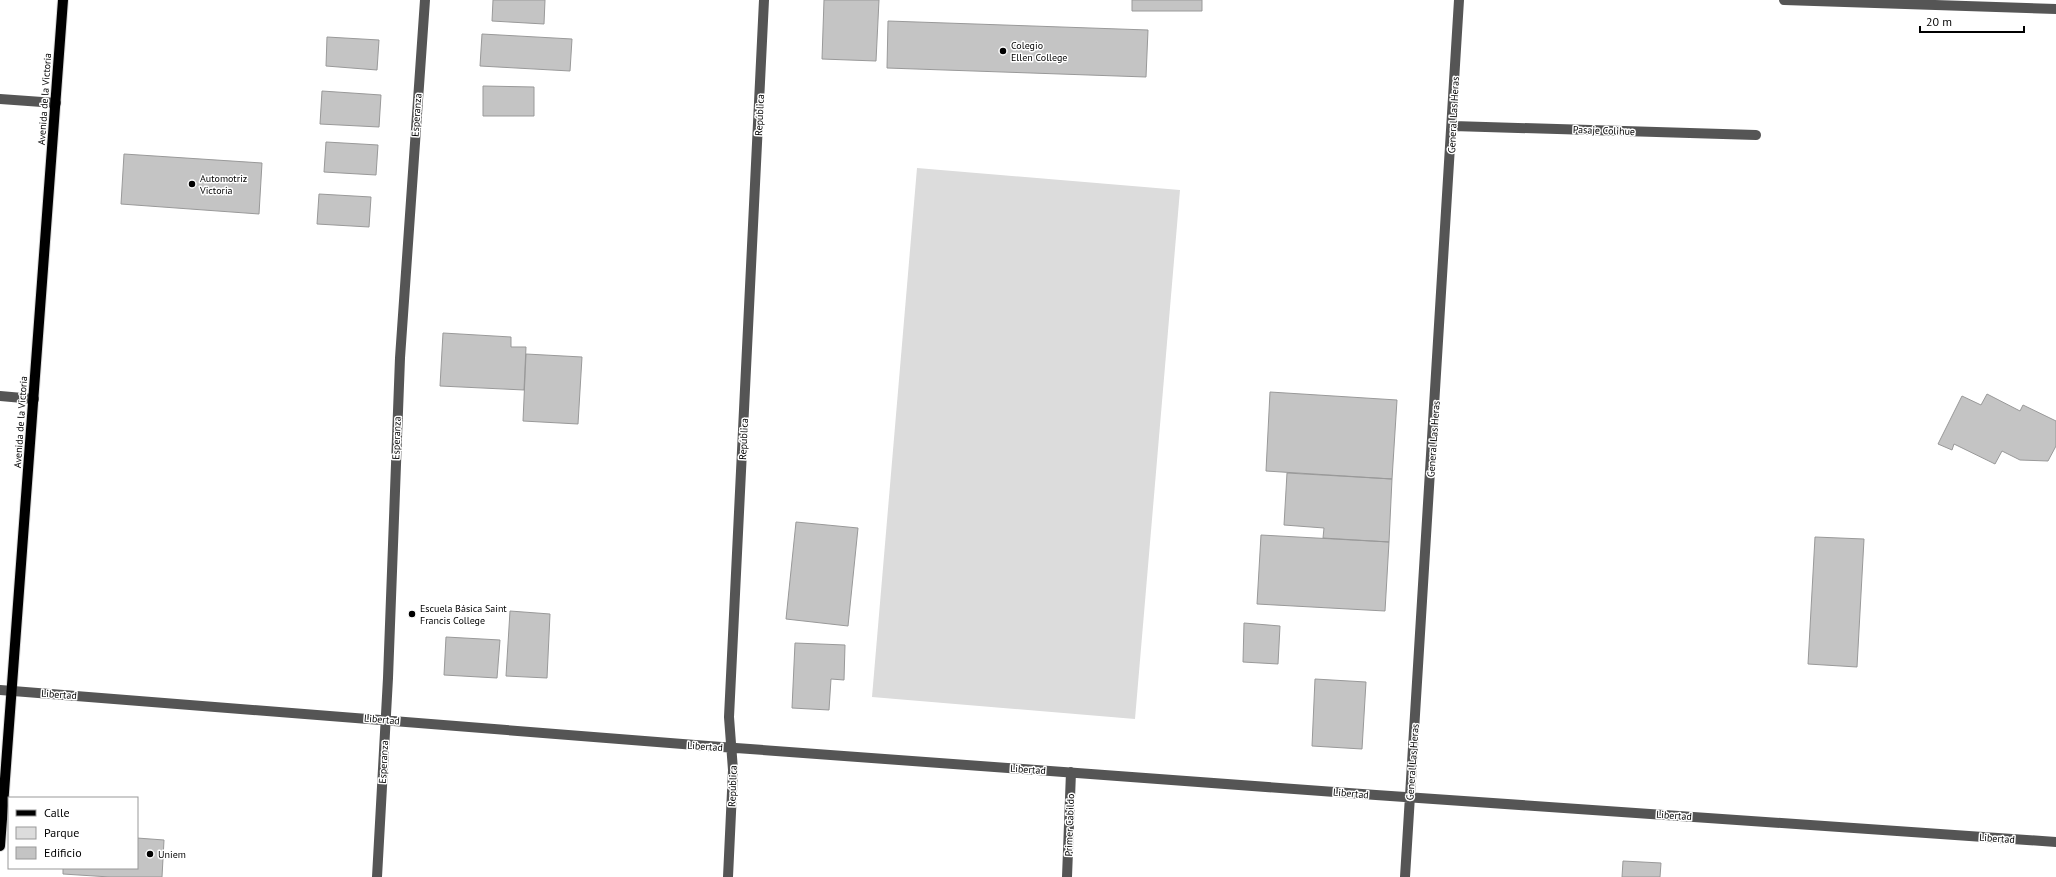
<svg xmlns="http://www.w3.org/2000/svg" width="2056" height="877" font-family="'PT Sans',sans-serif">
	<rect width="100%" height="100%" fill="#fff"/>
	<path fill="#dcdcdc" d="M 917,168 L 1180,190 L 1135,719 L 872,697 Z"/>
	<path fill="#c4c4c4" stroke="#999" d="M 493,0 L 545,0 L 544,24 L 492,21 Z
		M 824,0 L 879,0 L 876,61 L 822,59 Z
		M 1132,0 L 1202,0 L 1202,11 L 1132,11 Z
		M 888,21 L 1148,30 L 1146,77 L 887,68 Z
		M 482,34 L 572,39 L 570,71 L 480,66 Z
		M 327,37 L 379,40 L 377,70 L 326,66 Z
		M 483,86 L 534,87 L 534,116 L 483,116 Z
		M 322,91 L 381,95 L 379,127 L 320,124 Z
		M 326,142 L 378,145 L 376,175 L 324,172 Z
		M 124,154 L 262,163 L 259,214 L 121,204 Z
		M 319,194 L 371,197 L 369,227 L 317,224 Z
		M 443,333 L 511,337 L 511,347 L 526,347 L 524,390 L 440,386 Z
		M 526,354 L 582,357 L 578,424 L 523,421 Z
		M 1270,392 L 1397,400 L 1392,479 L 1266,471 Z
		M 1987,394 L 2020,411 L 2023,405 L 2056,421 L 2056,446 L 2048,461 L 2020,460 L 2002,451 L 1995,464 L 1954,444 L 1952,450 L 1938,444 L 1962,396 L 1981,405 Z
		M 1287,473 L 1392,479 L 1389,542 L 1323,538 L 1324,528 L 1284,525 Z
		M 796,522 L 858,528 L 848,626 L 786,619 Z
		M 1261,535 L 1389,542 L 1385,611 L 1257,604 Z
		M 1815,537 L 1864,539 L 1857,667 L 1808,664 Z
		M 510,611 L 550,614 L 547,678 L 506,676 Z
		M 1244,623 L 1280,626 L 1278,664 L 1243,662 Z
		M 446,637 L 500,640 L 497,678 L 444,675 Z
		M 795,643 L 845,645 L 844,680 L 831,679 L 829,710 L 792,708 Z
		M 1315,679 L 1366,682 L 1362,749 L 1312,746 Z
		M 137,838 L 164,840 L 162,877 L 110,877 L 63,874 L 63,868 L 137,868 Z
		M 1623,861 L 1661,863 L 1660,877 L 1622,877 Z"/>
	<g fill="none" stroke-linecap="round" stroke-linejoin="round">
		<defs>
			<path id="major" d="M 0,846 L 63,0"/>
		</defs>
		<use href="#major" stroke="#dbdbdb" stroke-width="12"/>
		<path stroke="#555" stroke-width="10" d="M 1784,0 L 2056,9
			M 0,99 L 56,103
			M 1453,126 L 1756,135
			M 0,396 L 34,399
			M 0,690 L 708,746 L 1376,795 L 2056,842
			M 377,877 L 388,678 L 400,358 L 425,0
			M 728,877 L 733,770 L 729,717 L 764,0
			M 1067,877 L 1071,772
			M 1405,877 L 1459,0"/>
		<use href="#major" stroke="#000" stroke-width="10"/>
	</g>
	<g fill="#000" stroke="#fff" stroke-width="1.5">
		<circle cx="1003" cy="51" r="4"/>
		<circle cx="192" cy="184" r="4"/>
		<circle cx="412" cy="614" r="4"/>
		<circle cx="150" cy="854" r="4"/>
	</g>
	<g text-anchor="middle" stroke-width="3" stroke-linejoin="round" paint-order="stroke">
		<g font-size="10" fill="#000" stroke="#fff" text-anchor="start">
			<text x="1011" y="49">Colegio<tspan x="1011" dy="12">Ellen College</tspan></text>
			<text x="200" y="182">Automotriz<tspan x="200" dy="12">Victoria</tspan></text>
			<text x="420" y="612">Escuela Básica Saint<tspan x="420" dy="12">Francis College</tspan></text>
			<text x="158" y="858">Uniem</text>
		</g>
		<g font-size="10" fill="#000" stroke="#fff">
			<text transform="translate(44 99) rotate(-86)" y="4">Avenida de la Victoria</text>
			<text transform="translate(416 115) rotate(-86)" y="4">Esperanza</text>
			<text transform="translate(759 115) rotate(-87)" y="4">República</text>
			<text transform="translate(1453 115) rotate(-87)" y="4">General Las Heras</text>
			<text transform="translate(1604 130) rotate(2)" y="4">Pasaje Colihue</text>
			<text transform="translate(20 422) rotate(-86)" y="4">Avenida de la Victoria</text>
			<text transform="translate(396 438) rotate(-88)" y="4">Esperanza</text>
			<text transform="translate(743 439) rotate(-87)" y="4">República</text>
			<text transform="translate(1433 439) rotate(-86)" y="4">General Las Heras</text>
			<text transform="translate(59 694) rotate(4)" y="4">Libertad</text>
			<text transform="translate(382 719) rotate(5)" y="4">Libertad</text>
			<text transform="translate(705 746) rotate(4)" y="4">Libertad</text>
			<text transform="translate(383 762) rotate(-87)" y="4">Esperanza</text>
			<text transform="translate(1412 762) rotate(-86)" y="4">General Las Heras</text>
			<text transform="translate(1028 769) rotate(4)" y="4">Libertad</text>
			<text transform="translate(732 786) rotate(-88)" y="4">República</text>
			<text transform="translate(1351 793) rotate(5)" y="4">Libertad</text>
			<text transform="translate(1674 815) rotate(4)" y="4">Libertad</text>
			<text transform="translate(1069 825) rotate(-88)" y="4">Primer Cabildo</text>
			<text transform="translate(1997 838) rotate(4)" y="4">Libertad</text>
		</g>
	</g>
	<rect x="8" y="797" width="130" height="72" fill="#ffffff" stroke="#999999"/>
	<rect x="16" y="810" width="20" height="6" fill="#000000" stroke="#999999"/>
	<text x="44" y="817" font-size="12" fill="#000000">Calle</text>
	<rect x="16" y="827" width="20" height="12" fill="#dcdcdc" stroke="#999999"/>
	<text x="44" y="837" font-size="12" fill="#000000">Parque</text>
	<rect x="16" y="847" width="20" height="12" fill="#c4c4c4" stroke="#999999"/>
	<text x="44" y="857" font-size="12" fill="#000000">Edificio</text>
	<path d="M1920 26v6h104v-6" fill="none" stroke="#000000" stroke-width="2"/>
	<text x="1926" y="26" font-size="12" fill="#000000" stroke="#ffffff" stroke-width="3" paint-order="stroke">20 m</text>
</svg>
